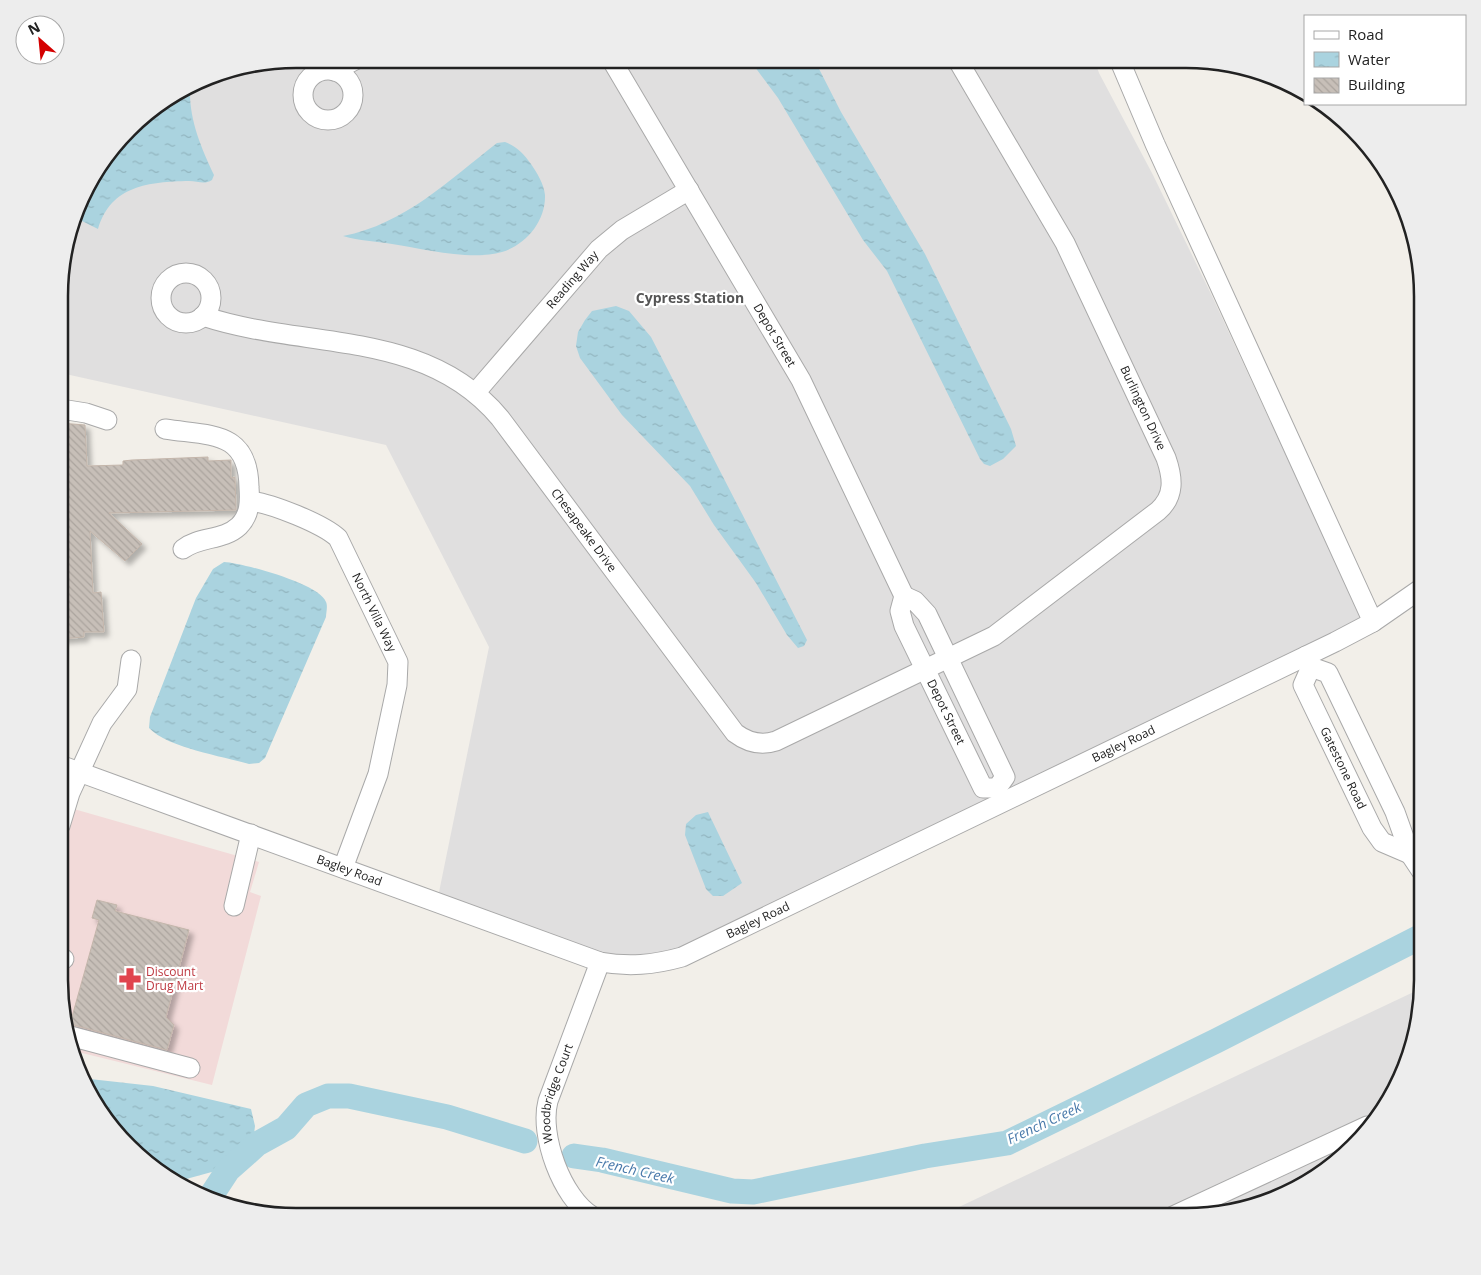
<svg xmlns="http://www.w3.org/2000/svg" width="1481" height="1275" font-family="'Open Sans',sans-serif">
	<defs>
		<pattern id="water-ripples" width="26" height="14" patternUnits="userSpaceOnUse" patternTransform="scale(1.25)"><rect width="26" height="14" fill="#aad3df"/><path d="M2 4q2-2 4 0t4 0M15 11q2-2 4 0t4 0" fill="none" stroke="#92b5bf"/></pattern>
		<pattern id="building-back-hatch" width="6" height="6" patternUnits="userSpaceOnUse" patternTransform="scale(1.25)"><rect width="6" height="6" fill="#c7bfb8"/><path d="M-1 5l2 2M0 0l6 6M5-1l2 2" fill="none" stroke="#aba49e"/></pattern>
		<filter id="shadow"><feDropShadow dx="4.5" dy="4.5" stdDeviation="2.5" flood-color="#0004"/></filter>
	</defs>
	<rect width="100%" height="100%" fill="#f2efe9"/>
	<path fill="#e0dfdf" d="M 296,59 L 1094,59 L 1099,73 L 1153,175 L 1212,296 L 1365,626 L 682,957 L 623,966 L 437,902 L 489,647 L 386,445 L 61,373 L 61,264 L 90,177 L 140,117 L 219,71 Z
		M 1420,989 L 1404,1070 L 1353,1147 L 1276,1198 L 1201,1216 L 940,1216 Z"/>
	<path fill="#f2dad9" d="M 60,805 L 259,862 L 250,892 L 261,896 L 212,1085 L 74,1051 L 59,995 Z"/>
	<path fill="url(#water-ripples)" d="M 749,59 L 814,59 L 841,112 L 925,254 L 1011,429 L 1016,446 L 1003,459 L 990,466 L 984,464 L 980,459 L 887,271 L 863,240 L 778,98 Z
		M 190,88 C 189,120 201,147 214,175 L 212,180 C 204,185 198,181 189,181 C 149,182 111,185 98,229 L 76,218 L 90,177 L 140,117 Z
		M 505,142 C 516,146 524,154 531,164 C 537,173 544,184 545,195 C 546,221 526,245 502,252 C 471,261 424,249 392,244 C 375,241 360,241 343,236 C 405,224 449,180 497,143 Z
		M 616,306 L 629,311 L 651,337 L 807,640 L 804,646 L 798,648 L 787,635 L 756,583 L 714,525 L 690,486 L 622,415 L 580,358 L 576,346 L 578,332 L 585,320 L 592,311 Z
		M 224,562 C 243,563 320,584 326,602 C 328,606 326,613 326,617 L 265,758 L 259,763 L 249,764 C 222,756 168,748 149,728 L 150,717 L 196,598 L 213,569 Z
		M 708,812 L 742,883 L 723,896 L 713,896 L 706,889 L 685,835 L 686,824 L 696,815 Z
		M 81,1078 L 153,1086 L 251,1109 L 255,1126 L 253,1142 L 219,1170 L 179,1181 L 128,1147 L 83,1084 Z"/>
	<g fill="none" stroke-linecap="round" stroke-linejoin="round">
		<path stroke="#aad3df" stroke-width="25" d="M 574,1156 L 602,1160 L 732,1191 L 753,1192 L 925,1156 L 1007,1143 L 1216,1041 L 1422,936
			M 209,1199 L 228,1170 L 245,1155 L 257,1144 L 286,1128 L 306,1105 L 328,1096 L 349,1096 L 447,1117 L 525,1141"/>
	</g>
	<path fill="url(#building-back-hatch)" stroke="#c4b6ab" filter="url(#shadow)" d="M 60,423 L 85,425 L 87,466 L 123,465 L 123,461 L 132,460 L 208,457 L 208,461 L 231,460 L 231,478 L 235,477 L 236,510 L 109,513 L 142,544 L 125,561 L 90,531 L 93,593 L 101,592 L 104,632 L 84,632 L 84,637 L 60,639 Z
		M 97,900 L 117,905 L 115,911 L 189,930 L 166,1017 L 174,1025 L 167,1050 L 70,1024 L 99,920 L 92,918 Z"/>
	<g fill="none" stroke-linecap="round" stroke-linejoin="round">
		<defs>
			<g id="minor">
				<path id="s1" d="M 611,59 L 801,380 L 904,596"/>
				<path d="M 1119,59 L 1155,144 L 1373,622"/>
				<circle cx="328" cy="95" r="25"/>
				<path d="M 334,71 L 357,59"/>
				<circle cx="186" cy="298" r="25"/>
				<path id="s2" d="M 203,316 C 304,350 425,328 500,418 L 735,733 C 747,742 761,746 776,741 L 994,636 L 1158,511 C 1175,496 1173,478 1166,458 L 1065,243 L 957,59"/>
				<path id="s3" d="M 476,392 L 599,249 L 622,230 L 689,190"/>
				<path d="M 61,409 L 86,413 L 107,420"/>
				<path d="M 165,429 C 210,436 248,430 249,487 C 250,502 250,515 239,526 C 223,541 200,536 183,549"/>
				<path id="s4" d="M 250,501 C 271,503 323,524 338,538 L 398,662 L 397,685 L 378,774 L 343,868"/>
				<path d="M 904,596 L 915,601 L 927,614 L 1005,777 L 997,788 L 983,788 L 904,626 L 900,611 Z"/>
				<path d="M 1306,656 L 1311,667 L 1328,673 L 1395,812 L 1410,854 L 1422,872"/>
				<path id="s5" d="M 1311,667 L 1303,685 L 1372,828 L 1382,842 L 1410,854"/>
				<path id="s6" d="M 60,765 L 600,962 C 629,967 653,965 682,957 L 1335,642 L 1373,622 L 1422,588"/>
				<path d="M 60,826 L 70,793 L 102,723 L 127,689 L 131,660"/>
				<path d="M 234,906 L 251,834"/>
				<path d="M 59,958 L 64,959"/>
				<path d="M 70,1036 L 190,1068"/>
				<path id="s7" d="M 592,1216 C 562,1198 539,1135 548,1101 L 600,962"/>
				<path d="M 1173,1216 L 1367,1126"/>
			</g>
		</defs>
		<use href="#minor" stroke="#a9a9a9" stroke-width="21"/>
		<use href="#minor" stroke="#fff" stroke-width="19"/>
	</g>
	<defs>
		<symbol id="pharmacy-bare" viewBox="-9 -9 18 18"><path d="M-2-6h4v4h4v4h-4v4h-4v-4h-4v-4h4Z" fill="#e0444e" stroke="#fff" stroke-width="2.5" paint-order="stroke"/></symbol>
	</defs>
	<g fill-rule="evenodd">
		<use href="#pharmacy-bare" x="114" y="963" width="32" height="32"/>
	</g>
	<g text-anchor="middle" stroke-width="4.5" stroke-linejoin="round" paint-order="stroke">
		<g font-size="12" fill="#222" stroke="#fff">
			<text dy="4" stroke="none"><textPath href="#s3" startOffset="148">Reading Way</textPath></text>
			<text dy="4" stroke="none"><textPath href="#s1" startOffset="321">Depot Street</textPath></text>
			<text transform="translate(1143 408) rotate(65)" y="4">Burlington Drive</text>
			<text dy="4" stroke="none"><textPath href="#s2" startOffset="461">Chesapeake Drive</textPath></text>
			<text dy="4" stroke="none"><textPath href="#s4" startOffset="179">North Villa Way</textPath></text>
			<text transform="translate(946 712) rotate(64)" y="4">Depot Street</text>
			<text dy="4" stroke="none"><textPath href="#s6" startOffset="1148">Bagley Road</textPath></text>
			<text dy="4" stroke="none"><textPath href="#s5" startOffset="112">Gatestone Road</textPath></text>
			<text dy="4" stroke="none"><textPath href="#s6" startOffset="308">Bagley Road</textPath></text>
			<text dy="4" stroke="none"><textPath href="#s6" startOffset="742">Bagley Road</textPath></text>
			<text dy="4" stroke="none"><textPath href="#s7" startOffset="138">Woodbridge Court</textPath></text>
		</g>
		<g font-size="12" fill="#be3a42" stroke="#fff" text-anchor="start">
			<text x="146" y="976">Discount<tspan x="146" dy="14">Drug Mart</tspan></text>
		</g>
		<g font-size="14" font-weight="bold" fill="#555" stroke="#fff">
			<text x="690" y="303">Cypress Station</text>
		</g>
		<g font-size="14" font-style="italic" fill="#4a7aab" stroke="#fff">
			<text transform="translate(1044 1123) rotate(-25)" y="5">French Creek</text>
			<text transform="translate(635 1170) rotate(13)" y="5">French Creek</text>
		</g>
	</g>
	<path d="M0 0H1481V1275H0ZM296 68H1186A228 228 0 0 1 1414 296V980A228 228 0 0 1 1186 1208H296A228 228 0 0 1 68 980V296A228 228 0 0 1 296 68Z" fill="#ededed" fill-rule="evenodd"/>
	<path fill="none" stroke="#222" stroke-width="2.5" d="M296 68H1186A228 228 0 0 1 1414 296V980A228 228 0 0 1 1186 1208H296A228 228 0 0 1 68 980V296A228 228 0 0 1 296 68Z"/>
	<rect x="1304" y="15" width="162" height="90" fill="#ffffff" stroke="#a7a7a7"/>
	<rect x="1314" y="31" width="25" height="8" fill="#ffffff" stroke="#a7a7a7"/>
	<text x="1348" y="40" font-size="15" fill="#222222">Road</text>
	<rect x="1314" y="52" width="25" height="15" fill="url(#water-ripples)" stroke="#a7a7a7"/>
	<text x="1348" y="65" font-size="15" fill="#222222">Water</text>
	<rect x="1314" y="78" width="25" height="15" fill="url(#building-back-hatch)" stroke="#a7a7a7"/>
	<text x="1348" y="90" font-size="15" fill="#222222">Building</text>
	<g transform="translate(40 40) rotate(333)"><circle r="24" fill="#ffffff" stroke="#a7a7a7"/>
	<path d="M0-4L9 19L0 12L-9 19Z" fill="#d40000"/>
	<text y="-8" font-size="14" font-weight="bold" text-anchor="middle" fill="#222222">N</text>
	</g>
</svg>
